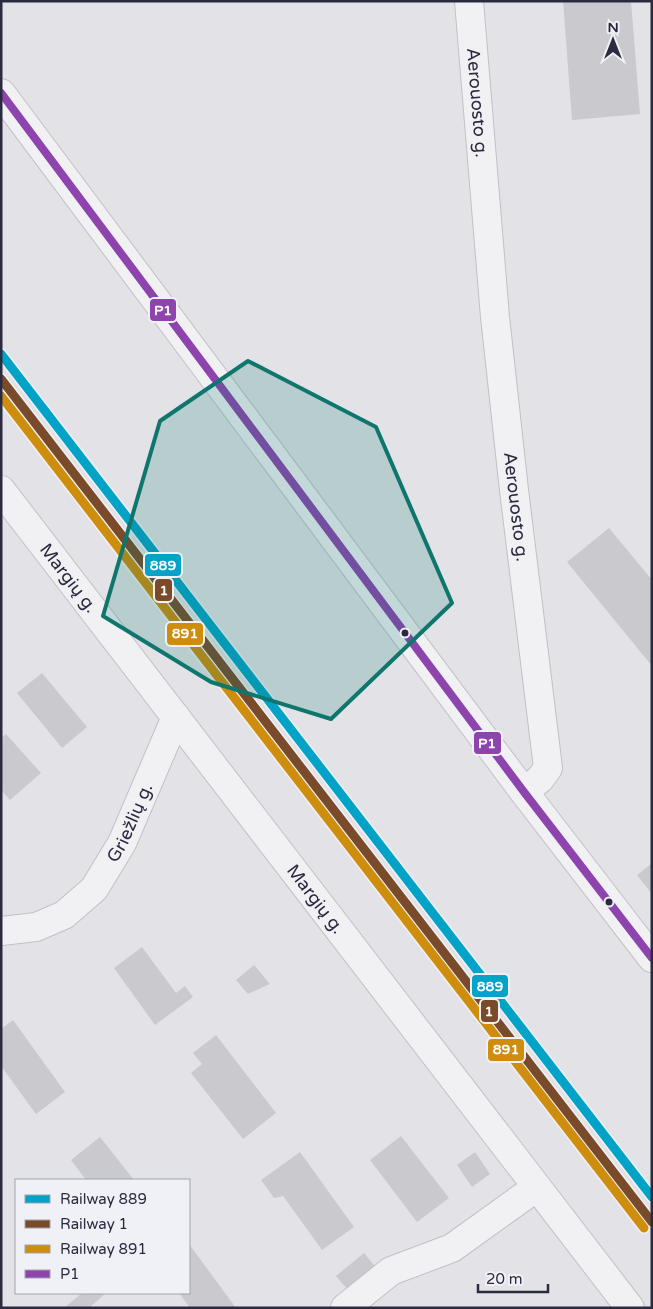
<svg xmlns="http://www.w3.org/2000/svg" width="653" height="1309" font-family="'Varela Round',sans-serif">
	<rect width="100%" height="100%" fill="#e3e3e7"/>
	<path fill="#c9c9ce" d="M 563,1 L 631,1 L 640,114 L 572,120 Z
		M 609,528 L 652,580 L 652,666 L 567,562 Z
		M 42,673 L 87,727 L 62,748 L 17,693 Z
		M 6,734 L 41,773 L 10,800 L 1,790 L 1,738 Z
		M 652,863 L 652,894 L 637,875 Z
		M 142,947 L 176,993 L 185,986 L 193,997 L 155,1025 L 114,968 Z
		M 254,965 L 270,984 L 248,994 L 236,980 Z
		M 13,1020 L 65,1092 L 36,1114 L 1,1066 L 1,1029 Z
		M 216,1035 L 276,1113 L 243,1139 L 191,1073 L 202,1064 L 193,1053 Z
		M 401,1136 L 449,1198 L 417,1222 L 370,1160 Z
		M 100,1137 L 134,1180 L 86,1180 L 71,1160 Z
		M 300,1152 L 354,1227 L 322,1250 L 283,1196 L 274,1198 L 261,1180 Z
		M 475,1152 L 490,1174 L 472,1187 L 457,1165 Z
		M 189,1244 L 236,1308 L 190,1308 L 179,1293 L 189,1293 Z
		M 364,1253 L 377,1269 L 349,1291 L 336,1276 Z
		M 82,1293 L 106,1293 L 89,1308 L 64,1308 Z"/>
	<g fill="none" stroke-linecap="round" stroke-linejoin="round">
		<defs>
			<g id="minor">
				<path id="s1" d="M 469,1 L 495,317 L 514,490 L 548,768 L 540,779 L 524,792"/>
				<path d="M 1,93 L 524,792 L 652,958"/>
				<path id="s2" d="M 1,490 L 630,1308"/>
				<path id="s3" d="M 1,931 L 36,927 L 64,915 L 94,889 L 122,843 L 176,717"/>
				<path d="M 345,1308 L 391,1271 L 452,1248 L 537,1187"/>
			</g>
		</defs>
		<use href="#minor" stroke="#c1c1c5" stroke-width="30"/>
		<use href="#minor" stroke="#f1f1f4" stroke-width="28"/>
		<defs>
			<path id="bus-1" d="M 1,93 L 524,792 L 652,958"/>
		</defs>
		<use href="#bus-1" stroke="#f0f1f6" stroke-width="11"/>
		<use href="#bus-1" stroke="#8e44ad" stroke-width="8"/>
		<defs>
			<path id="rail-1" d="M 1,354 C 217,636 436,915 652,1197"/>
			<path id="rail-2" d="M 1,379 L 652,1222"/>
			<path id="rail-3" d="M 1,396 L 644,1228"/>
		</defs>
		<use href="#rail-1" stroke="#f0f1f6" stroke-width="12"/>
		<use href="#rail-2" stroke="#f0f1f6" stroke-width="12"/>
		<use href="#rail-3" stroke="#f0f1f6" stroke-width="12"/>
		<use href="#rail-1" stroke="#02a3c7" stroke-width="9"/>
		<use href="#rail-2" stroke="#7a4b2a" stroke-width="9"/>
		<use href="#rail-3" stroke="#ce8d0d" stroke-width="9"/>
	</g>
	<path fill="#0f766e" fill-opacity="0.2" stroke="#0f766e" stroke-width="4" stroke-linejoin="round" d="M 248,361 L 376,427 L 452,603 L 331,719 L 211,682 L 103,616 L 160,421 Z"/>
	<g fill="#2a2b40" stroke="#f0f1f6" stroke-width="2">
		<circle cx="405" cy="633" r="4.5"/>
		<circle cx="609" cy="902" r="4.5"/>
	</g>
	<g text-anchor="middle" stroke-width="4.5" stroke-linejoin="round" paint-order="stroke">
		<g font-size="18" fill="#2a2b40" stroke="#f0f1f6">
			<text dy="6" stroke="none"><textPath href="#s1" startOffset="102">Aerouosto g.</textPath></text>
			<text dy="6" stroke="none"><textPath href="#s1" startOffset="508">Aerouosto g.</textPath></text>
			<text dy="6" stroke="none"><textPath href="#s2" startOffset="111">Margių g.</textPath></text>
			<text dy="6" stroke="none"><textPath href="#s3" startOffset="181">Griežlių g.</textPath></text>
			<text dy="6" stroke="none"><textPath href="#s2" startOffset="516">Margių g.</textPath></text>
		</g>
	</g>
	<g stroke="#f0f1f6" stroke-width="2">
		<rect x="149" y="298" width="28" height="24" rx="5" fill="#8e44ad"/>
		<rect x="144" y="553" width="38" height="24" rx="5" fill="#02a3c7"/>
		<rect x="154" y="578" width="19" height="24" rx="5" fill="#7a4b2a"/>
		<rect x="166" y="622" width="38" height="24" rx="5" fill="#ce8d0d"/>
		<rect x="473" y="731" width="29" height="24" rx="5" fill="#8e44ad"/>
		<rect x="471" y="974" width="38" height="24" rx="5" fill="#02a3c7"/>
		<rect x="480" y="999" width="19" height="24" rx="5" fill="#7a4b2a"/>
		<rect x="487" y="1038" width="38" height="24" rx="5" fill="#ce8d0d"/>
	</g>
	<g font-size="14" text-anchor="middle" font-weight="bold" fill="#fff">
		<text x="163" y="315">P1</text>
		<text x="163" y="570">889</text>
		<text x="164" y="595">1</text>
		<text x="185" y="638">891</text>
		<text x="487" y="748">P1</text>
		<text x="490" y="991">889</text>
		<text x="489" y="1016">1</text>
		<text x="506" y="1054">891</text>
	</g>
	<rect width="653" height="1309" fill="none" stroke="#2a2b40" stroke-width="5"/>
	<rect x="15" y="1179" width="175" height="115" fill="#f0f1f6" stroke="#a1a2ad"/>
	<rect x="25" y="1195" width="25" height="8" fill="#02a3c7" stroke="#a1a2ad"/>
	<text x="60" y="1204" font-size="15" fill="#2a2b40">Railway 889</text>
	<rect x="25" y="1220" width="25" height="8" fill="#7a4b2a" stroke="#a1a2ad"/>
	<text x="60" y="1229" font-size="15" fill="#2a2b40">Railway 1</text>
	<rect x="25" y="1245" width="25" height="8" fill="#ce8d0d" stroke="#a1a2ad"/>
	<text x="60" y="1254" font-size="15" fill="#2a2b40">Railway 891</text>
	<rect x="25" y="1270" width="25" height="8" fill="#8e44ad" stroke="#a1a2ad"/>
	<text x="60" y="1279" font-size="15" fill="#2a2b40">P1</text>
	<g transform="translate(613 40)" stroke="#f0f1f6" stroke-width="4" paint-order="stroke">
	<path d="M0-4L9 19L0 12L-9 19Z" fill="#2a2b40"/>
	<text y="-8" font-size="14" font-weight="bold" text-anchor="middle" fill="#2a2b40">N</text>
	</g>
	<path d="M478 1284v8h70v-8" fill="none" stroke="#2a2b40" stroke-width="2.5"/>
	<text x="486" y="1284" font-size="15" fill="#2a2b40" stroke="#f0f1f6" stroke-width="4" paint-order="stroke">20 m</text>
</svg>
